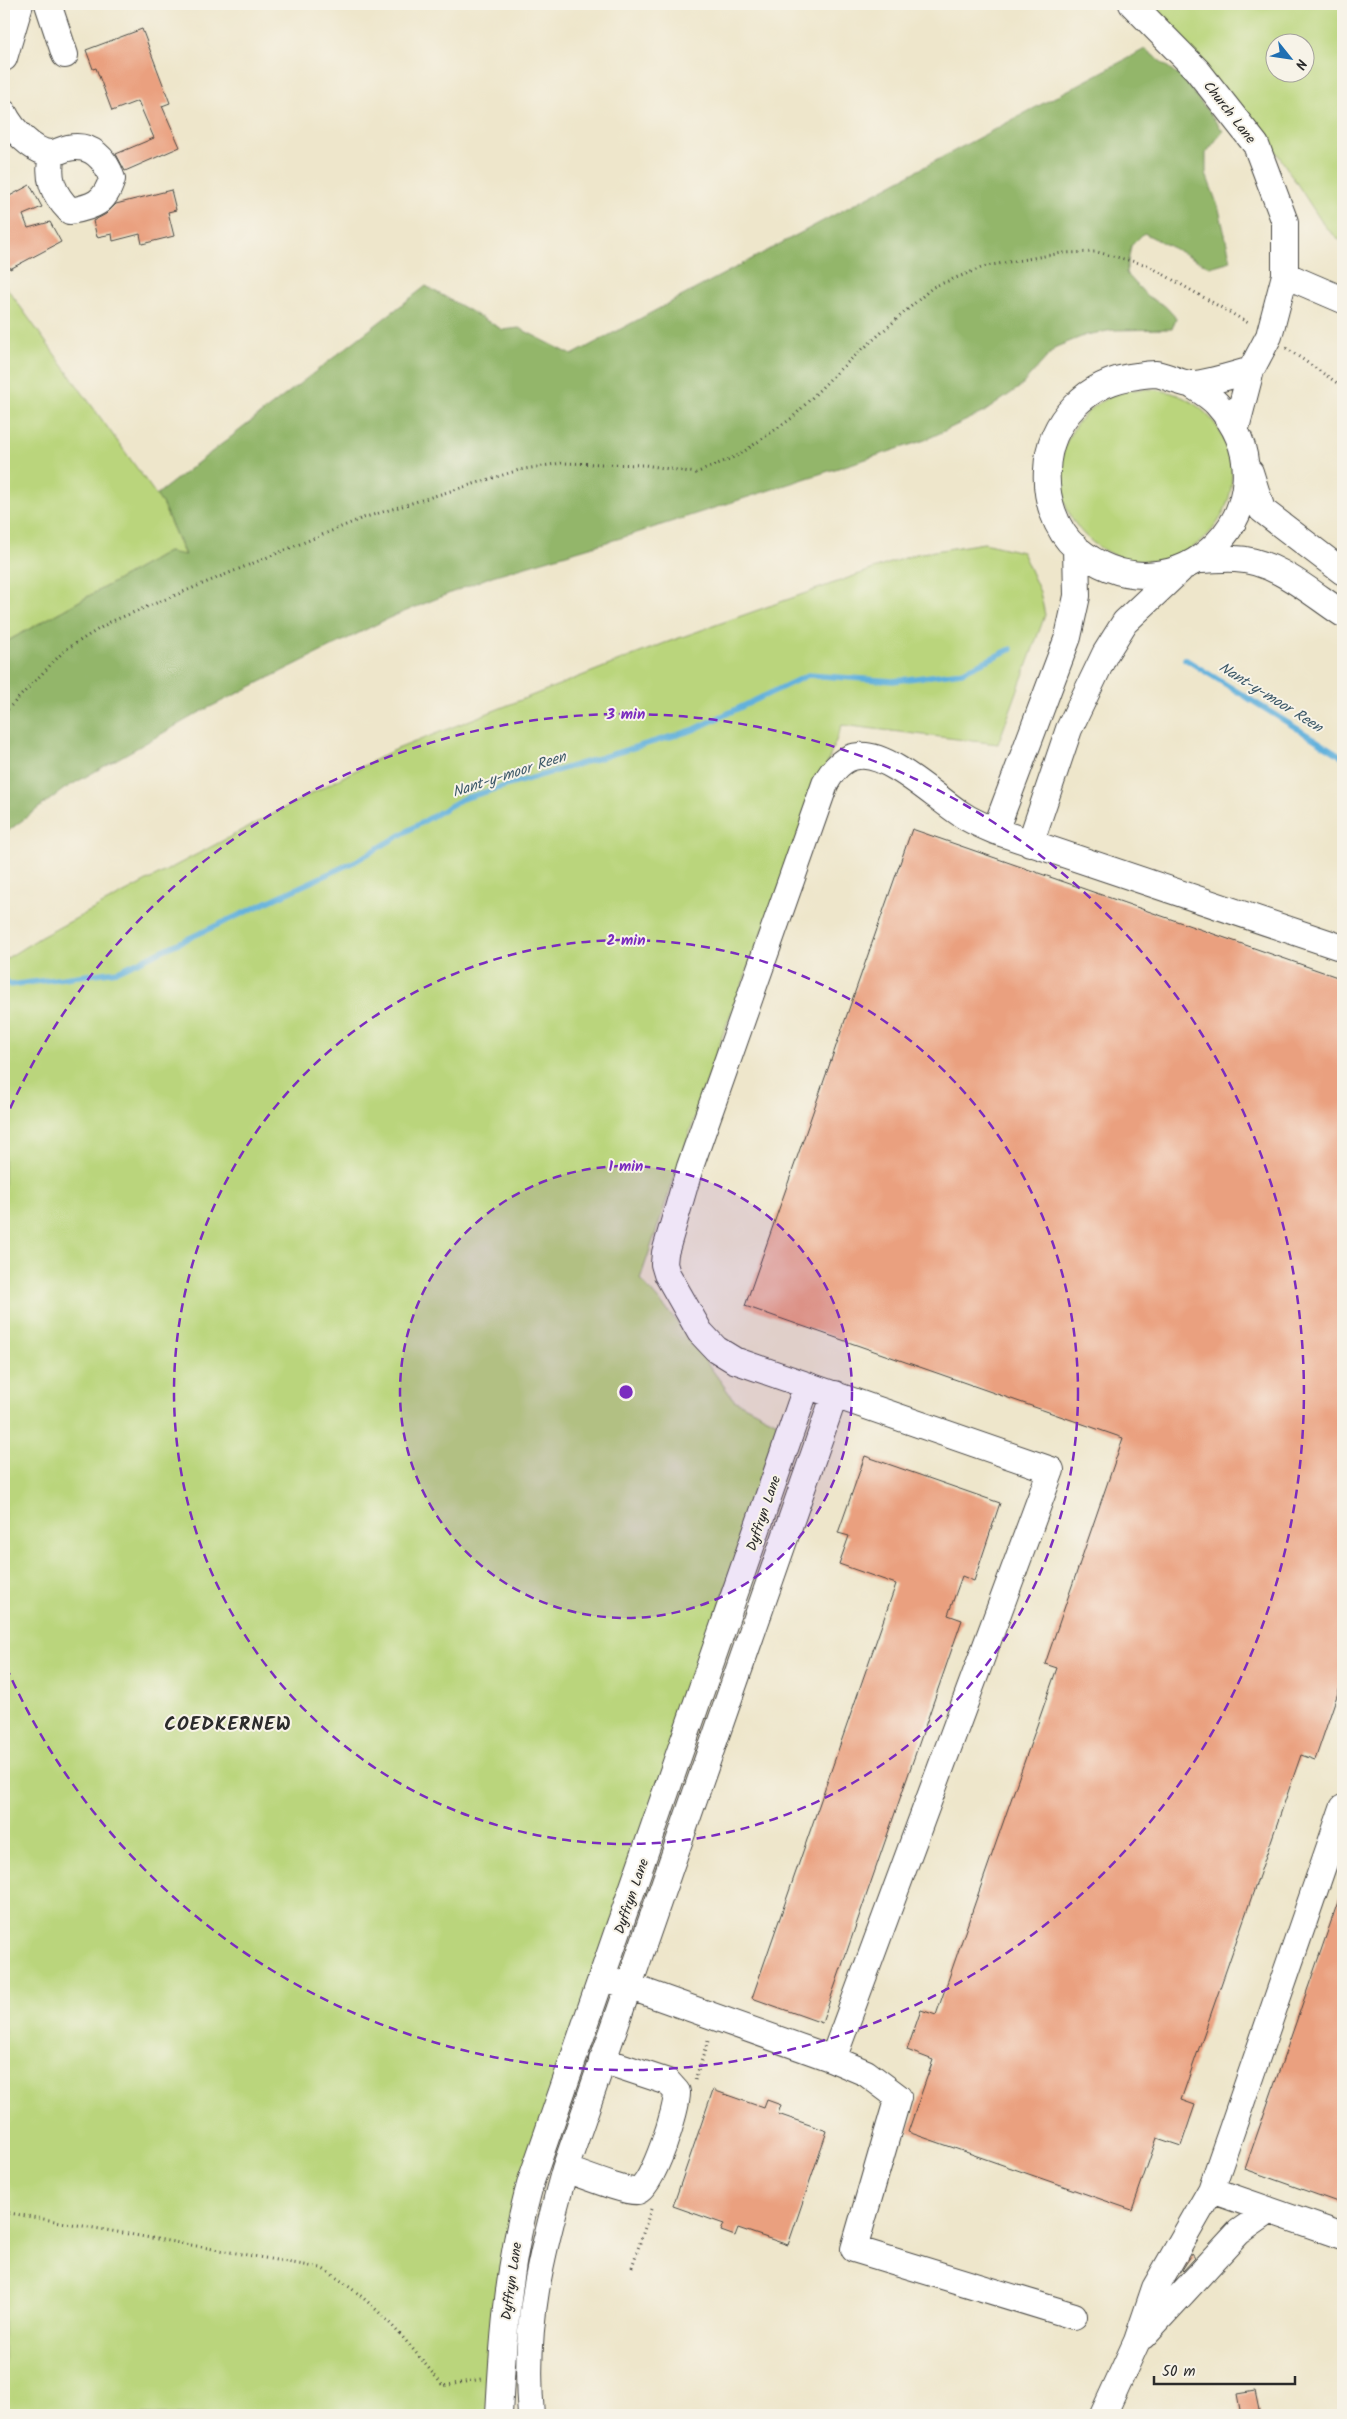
<svg xmlns="http://www.w3.org/2000/svg" width="1347" height="2419" font-family="Kalam,sans-serif">
	<rect width="100%" height="100%" fill="#f7f3e8"/>
	<filter id="ink" filterUnits="userSpaceOnUse"><feTurbulence type="fractalNoise" baseFrequency=".02" numOctaves="2"/><feDisplacementMap in="SourceGraphic" scale="10" xChannelSelector="R" yChannelSelector="G"/><feConvolveMatrix kernelMatrix="1 2 1 2 8 2 1 2 1" color-interpolation-filters="sRGB"/></filter>
	<filter id="wash" filterUnits="userSpaceOnUse"><feTurbulence type="fractalNoise" baseFrequency=".0096" numOctaves="4" result="noise"/><feDisplacementMap in="SourceGraphic" scale="20" xChannelSelector="R" yChannelSelector="G"/><feGaussianBlur stdDeviation="1.12" result="paint"/><feColorMatrix in="noise" values="0 0 0 0 0 0 0 0 0 0 0 0 0 0 0 0 0 1.4 0 .05"/><feComposite in="paint" operator="in"/></filter>
	<g filter="url(#wash)">
		<rect width="100%" height="100%" fill="#eee6cb"/>
		<path fill="#bad57b" stroke="#728053" fill-rule="evenodd" d="M 1132,4 L 1343,4 L 1343,243 L 1325,227 L 1266,136 ZM 1274,42 L 1304,42 L 1304,72 L 1274,72 Z
			M 4,284 L 162,503 L 185,556 L 168,552 L 4,643 Z
			M1060 475a86 86 0 1 1 172 0a86 86 0 1 1-172 0Z
			M 984,543 L 1022,552 L 1040,592 L 1045,615 L 998,744 L 842,725 L 723,1034 L 640,1279 L 676,1320 L 734,1400 L 781,1424 L 507,2238 L 489,2415 L 4,2415 L 4,960 L 41,937 L 392,751 L 665,643 L 916,554 Z"/>
		<path fill="#93b66b" stroke="#5f704b" d="M 1145,49 L 1183,79 L 1223,131 L 1206,153 L 1206,174 L 1219,209 L 1231,261 L 1210,267 L 1144,233 L 1131,246 L 1126,273 L 1147,296 L 1165,306 L 1176,318 L 1172,329 L 1113,330 L 1086,335 L 1056,347 L 1020,387 L 984,412 L 925,440 L 624,537 L 492,576 L 389,618 L 202,711 L 64,789 L 4,834 L 4,643 L 168,552 L 185,555 L 162,503 L 156,495 L 426,286 L 503,330 L 519,328 L 572,355 Z"/>
		<g fill="none" stroke-linecap="round" stroke-linejoin="round">
			<path stroke="#62b1dc" stroke-width="5.5" d="M 1185,659 L 1343,757
				M 4,979 L 10,985 L 118,971 L 356,861 L 462,799 L 693,730 L 808,675 L 893,681 L 962,672 L 1011,649"/>
		</g>
		<g id="blocks">
			<path fill="#eaa07f" d="M 142,29 L 170,103 L 162,106 L 180,147 L 125,171 L 116,154 L 154,138 L 138,101 L 112,111 L 96,68 L 93,69 L 86,50 Z
				M 30,185 L 42,207 L 23,215 L 28,228 L 50,222 L 61,242 L 10,269 L 4,258 L 4,199 Z
				M 171,190 L 176,210 L 168,212 L 174,236 L 142,244 L 140,234 L 113,241 L 112,234 L 97,237 L 93,221 L 106,214 L 116,204 Z
				M 912,829 L 1343,979 L 1343,1678 L 1315,1760 L 1301,1755 L 1181,2100 L 1195,2105 L 1181,2146 L 1157,2138 L 1132,2210 L 908,2132 L 933,2060 L 907,2050 L 921,2010 L 936,2015 L 1057,1668 L 1045,1664 L 1123,1438 L 745,1306 Z
				M 865,1456 L 1000,1503 L 974,1581 L 962,1576 L 948,1615 L 962,1620 L 822,2023 L 752,1998 L 896,1584 L 839,1564 L 849,1536 L 838,1533 Z
				M 1341,1893 L 1343,1894 L 1343,2204 L 1245,2169 Z
				M 713,2090 L 764,2108 L 767,2100 L 781,2105 L 778,2114 L 827,2131 L 788,2245 L 738,2228 L 735,2236 L 721,2231 L 724,2224 L 673,2206 Z
				M 1192,2254 L 1195,2258 L 1183,2271 L 1182,2270 Z
				M 1255,2391 L 1260,2415 L 1241,2415 L 1237,2394 Z"/>
		</g>
	</g>
	<g filter="url(#ink)">
		<use href="#blocks" fill-opacity="0" stroke="#484743" stroke-width="1"/>
		<g fill="none" stroke-linecap="round" stroke-linejoin="round">
			<defs>
				<path id="minor" d="M 48,4 L 65,55
					M 1132,4 L 1197,70 L 1256,145 L 1285,222 L 1285,275 L 1269,336 L 1251,370 L 1236,428
					M 4,58 L 20,4
					M 4,113 C 11,128 34,154 53,153 C 58,152 63,149 68,148 C 91,143 106,159 112,179 C 105,203 93,207 70,211 C 52,193 47,178 52,153
					M 1285,275 L 1343,300
					M 1190,384 C 1199,390 1210,396 1217,404 C 1304,501 1176,632 1076,548 C 1055,530 1045,497 1047,470 C 1049,420 1088,381 1137,376 C 1143,375 1150,374 1156,374 C 1167,376 1178,382 1189,384 C 1202,385 1237,374 1251,370
					M 1250,472 L 1262,510 L 1343,572
					M 1200,560 C 1212,560 1224,558 1235,559 C 1275,560 1311,593 1343,614
					M 995,831 L 1068,637 L 1077,596 L 1076,547
					M 1030,844 L 1069,729 L 1105,654 L 1125,622 L 1180,570
					M 603,1977 L 833,2059 L 1051,1470 L 734,1360 L 716,1349 L 700,1332 L 667,1274 L 664,1264 L 665,1253 L 690,1167 L 825,784 C 832,771 842,757 859,756 C 888,752 936,798 961,814 C 971,821 983,826 995,831 L 1343,948
					M 833,2059 L 866,2073 L 898,2097 L 854,2249 L 1074,2316
					M 565,2169 C 577,2173 630,2194 638,2191 C 653,2186 678,2107 677,2092 L 668,2082 L 602,2060
					M 1211,2190 L 1343,2236
					M 1143,2336 L 1239,2232 L 1269,2211
					M 499,2415 C 503,2334 509,2259 531,2181 L 807,1385
					M 531,2415 C 523,2325 541,2255 565,2169 L 835,1394
					M 1103,2415 L 1137,2341 L 1155,2288 L 1211,2190 L 1343,1808"/>
			</defs>
			<use href="#minor" stroke="#484743" stroke-width="28"/>
			<path stroke="#484743" stroke-width="3" stroke-dasharray="1 4" stroke-linecap="butt" d="M 1286,348 L 1343,387
				M 4,713 L 65,650 L 110,622 L 363,518 L 519,470 L 561,463 L 645,465 L 696,473 L 739,455 L 792,418 L 838,371 L 933,287 L 986,266 L 1062,253 L 1097,252 L 1147,265 L 1250,324
				M 695,2080 L 709,2038
				M 4,2212 L 321,2268 C 374,2299 405,2339 443,2386 L 481,2379
				M 632,2267 L 651,2209"/>
			<use href="#minor" stroke="#fff" stroke-width="26"/>
		</g>
	</g>
	<circle cx="626" cy="1392" r="226" fill="#7b2cbf" fill-opacity=".12"/>
	<g fill="none" stroke="#7b2cbf" stroke-width="2.5" stroke-dasharray="9 6">
		<circle cx="626" cy="1392" r="226"/>
		<circle cx="626" cy="1392" r="452"/>
		<path d="M4 1122A678 678 0 1 1 4 1662"/>
	</g>
	<g text-anchor="middle" stroke-width="4" stroke-linejoin="round" paint-order="stroke">
		<g font-size="14" fill="#2b2b2b" stroke="#f7f3e8">
			<text transform="translate(1230 112) rotate(52)" y="5">Church Lane</text>
			<text transform="translate(763 1513) rotate(-71)" y="5">Dyffryn Lane</text>
			<text transform="translate(631 1896) rotate(-71)" y="5">Dyffryn Lane</text>
			<text transform="translate(511 2281) rotate(-82)" y="5">Dyffryn Lane</text>
		</g>
		<g font-size="15" font-style="italic" fill="#3e5a69" stroke="#f7f3e8">
			<text transform="translate(1271 697) rotate(32)" y="5">Nant-y-moor Reen</text>
			<text transform="translate(509 774) rotate(-18)" y="5">Nant-y-moor Reen</text>
		</g>
		<g font-size="19" font-weight="bold" letter-spacing="1" fill="#2b2b2b" stroke="#f7f3e8">
			<text x="228" y="1730">COEDKERNEW</text>
		</g>
	</g>
	<circle cx="626" cy="1392" r="8" fill="#7b2cbf" stroke="#f7f3e8" stroke-width="2.5"/>
	<g font-size="15" text-anchor="middle" font-weight="bold" fill="#7b2cbf" stroke="#f7f3e8" stroke-width="4" stroke-linejoin="round" paint-order="stroke">
		<text x="626" y="719">3 min</text>
		<text x="626" y="945">2 min</text>
		<text x="626" y="1171">1 min</text>
	</g>
	<rect width="1347" height="2419" fill="none" stroke="#f7f3e8" stroke-width="20"/>
	<g transform="translate(1290 58) rotate(120)"><circle r="24" fill="#f7f3e8" stroke="#a5a39c"/>
	<path d="M0-4L9 19L0 12L-9 19Z" fill="#1f6fb2"/>
	<text y="-8" font-size="14" font-weight="bold" text-anchor="middle" fill="#2b2b2b">N</text>
	</g>
	<path d="M1154 2376v8h141v-8" fill="none" stroke="#2b2b2b" stroke-width="2.5"/>
	<text x="1162" y="2376" font-size="15" fill="#2b2b2b" stroke="#f7f3e8" stroke-width="4" paint-order="stroke">50 m</text>
</svg>
